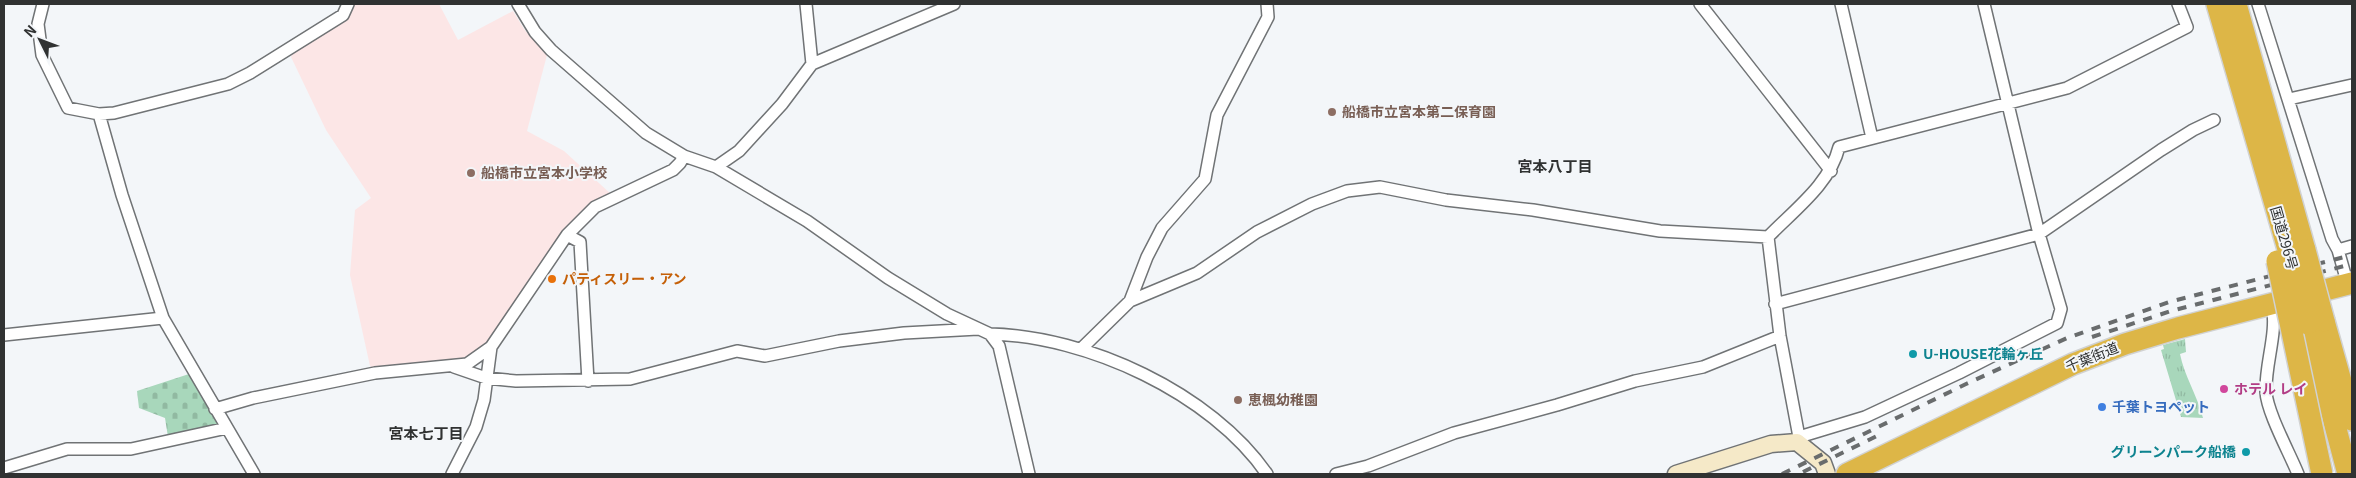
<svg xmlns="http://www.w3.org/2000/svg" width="2356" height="478" font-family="Georgia,'Noto Sans JP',serif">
	<defs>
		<pattern id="cemetery-stones" width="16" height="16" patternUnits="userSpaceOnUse" patternTransform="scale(1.25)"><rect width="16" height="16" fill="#a8d7bb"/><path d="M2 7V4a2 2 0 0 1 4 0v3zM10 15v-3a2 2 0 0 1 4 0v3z" fill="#91b9a1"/></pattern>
		<pattern id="park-tufts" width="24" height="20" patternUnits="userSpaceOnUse" patternTransform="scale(1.25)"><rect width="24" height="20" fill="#a8d7bb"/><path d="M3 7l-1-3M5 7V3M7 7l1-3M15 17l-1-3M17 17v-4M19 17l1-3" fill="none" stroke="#91b9a1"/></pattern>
	</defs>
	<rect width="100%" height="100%" fill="#f3f6f9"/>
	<path fill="#fce6e6" d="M 352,4 L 439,4 L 458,40 L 513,11 L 524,29 L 547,55 L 527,131 L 564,151 L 612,195 L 594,203 L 488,343 L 466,358 L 374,369 L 370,366 L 350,275 L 355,210 L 371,198 L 326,130 L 291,57 L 295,49 Z"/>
	<path fill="url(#cemetery-stones)" d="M 189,374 L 221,425 L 168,437 L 165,418 L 139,408 L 137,391 Z"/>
	<path fill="url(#park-tufts)" d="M 2185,339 L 2186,352 L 2180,354 C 2184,375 2197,395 2203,418 L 2181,417 L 2161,350 L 2164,349 L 2163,345 Z"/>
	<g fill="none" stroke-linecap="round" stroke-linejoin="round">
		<defs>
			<path id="street" d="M 43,4 L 38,24 L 42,55 L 68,108 L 99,114 L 114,113 L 228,84 L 250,73 L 343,15 L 348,4
				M 518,4 L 535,32 L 551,50 L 646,133 L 684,156 L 716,167 L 807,221 L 888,278 L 947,314 L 990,334 L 999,346 L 1029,474
				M 806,4 L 812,64
				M 1700,4 L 1831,171
				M 1841,4 L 1872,138
				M 2258,4 L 2332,239 L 2338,250 L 2352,246
				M 2289,99 L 2352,85
				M 99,114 L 122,195 L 163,318 L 254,474
				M 716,167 L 739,151 L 782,104 L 812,64 L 954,4
				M 567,235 L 580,242 L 588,381
				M 2338,250 L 2348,285
				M 1130,301 L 1197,273 L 1257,232 L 1312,204 L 1347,191 L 1380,187 L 1446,200 L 1533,210 L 1660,231 L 1768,237
				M 1775,304 L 2039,234 L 2161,150 L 2193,130 L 2214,120
				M 2272,304 C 2278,334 2265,362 2266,392 C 2267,412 2290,454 2298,474
				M 990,334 C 1087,336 1211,393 1267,474
				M 4,335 L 163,318
				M 1081,349 L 1130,301 L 1147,257 L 1162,228 L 1205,179 L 1217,115 L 1268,17 L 1267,4
				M 454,367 L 486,378 L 516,381 L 630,379 L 737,351 L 765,356 L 839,341 L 904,333 L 978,329
				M 215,409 L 253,398 L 375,373 L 467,364 L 491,347 L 567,235 L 595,207 L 673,170 L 680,163 L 684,156
				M 1799,437 L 1865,417 L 1959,373 L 2057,323 L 2061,309 L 2039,234 L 1984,4
				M 1797,442 L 1799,437 L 1780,336 L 1768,237 C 1794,210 1830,184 1839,147 L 2067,88 L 2187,27 L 2178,4
				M 4,468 L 67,449 L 131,449 L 227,428
				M 452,474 L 476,427 L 484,400 L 491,347
				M 1336,474 L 1368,466 L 1454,433 L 1557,405 L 1635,381 L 1703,367 L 1780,336"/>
			<path id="secondary" d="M 1676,474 L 1771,444 L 1797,442 L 1823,463 L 1827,474"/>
			<path id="highway" d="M 2217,4 L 2290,256
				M 2236,4 L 2305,250
				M 2324,321 L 2352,420
				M 2308,324 L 2348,474
				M 1847,474 L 2073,364 L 2125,344 L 2178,328 L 2352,283"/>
		</defs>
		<use href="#street" stroke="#707375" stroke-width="14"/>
		<use href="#secondary" stroke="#707375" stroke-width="19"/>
		<use href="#highway" stroke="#d1d2d2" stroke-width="24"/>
		<use href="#street" stroke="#fff" stroke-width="11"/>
		<use href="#secondary" stroke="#f5e9c8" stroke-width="16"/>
		<use href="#highway" stroke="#ddb647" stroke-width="21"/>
		<path stroke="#696c6d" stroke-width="4" stroke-dasharray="9 9" stroke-linecap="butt" d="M 2092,337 L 2171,311 L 2352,264
			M 1803,472 L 1879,435
			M 1782,474 L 1966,384 L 2067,338 L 2169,302 L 2352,255"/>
		<defs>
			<path id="highway-bridge" d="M 2305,250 L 2324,321
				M 2290,259 L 2308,324
				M 2277,261 L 2322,474"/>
		</defs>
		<use href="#highway-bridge" stroke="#d1d2d2" stroke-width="24" stroke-linecap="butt"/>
		<use href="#highway-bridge" stroke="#ddb647" stroke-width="21"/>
	</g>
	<g fill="#8d6e63" stroke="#f3f6f9" stroke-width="2">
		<circle cx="1332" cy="112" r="5"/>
		<circle cx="471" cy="173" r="5"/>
		<circle cx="1238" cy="400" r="5"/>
	</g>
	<circle fill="#e8710a" stroke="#f3f6f9" stroke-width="2" cx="552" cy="279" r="5"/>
	<g fill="#0f9aa8" stroke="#f3f6f9" stroke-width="2">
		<circle cx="1913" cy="354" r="5"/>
		<circle cx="2246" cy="452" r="5"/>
	</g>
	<circle fill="#d1479c" stroke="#f3f6f9" stroke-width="2" cx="2224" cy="389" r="5"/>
	<circle fill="#3f7fe0" stroke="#f3f6f9" stroke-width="2" cx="2102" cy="407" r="5"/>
	<g text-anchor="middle" stroke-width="4" stroke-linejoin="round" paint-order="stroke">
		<g font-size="14" font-weight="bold" fill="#785e54" stroke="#f3f6f9" text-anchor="start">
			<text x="1342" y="117">船橋市立宮本第二保育園</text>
			<text x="481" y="178">船橋市立宮本小学校</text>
			<text x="1248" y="405">恵楓幼稚園</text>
		</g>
		<g font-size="14" fill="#303232" stroke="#f3f6f9">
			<text transform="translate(2284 238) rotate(74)" y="5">国道296号</text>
			<text transform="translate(2092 357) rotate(-22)" y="5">千葉街道</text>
		</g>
		<g font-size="14" font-weight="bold" fill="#c56008" stroke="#f3f6f9" text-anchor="start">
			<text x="562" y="284">パティスリー・アン</text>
		</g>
		<g font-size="14" font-weight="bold" fill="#0d838f" stroke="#f3f6f9" text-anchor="start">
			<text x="1923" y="359">U-HOUSE花輪ヶ丘</text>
			<text x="2236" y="457" text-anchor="end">グリーンパーク船橋</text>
		</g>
		<g font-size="14" font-weight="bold" fill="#b23c85" stroke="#f3f6f9" text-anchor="start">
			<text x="2234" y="394">ホテル レイ</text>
		</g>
		<g font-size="14" font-weight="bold" fill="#366cbe" stroke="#f3f6f9" text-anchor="start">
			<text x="2112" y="412">千葉トヨペット</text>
		</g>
		<g font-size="15" font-weight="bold" fill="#303232" stroke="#f3f6f9">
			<text x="1555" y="172">宮本八丁目</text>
			<text x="426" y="439">宮本七丁目</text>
		</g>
	</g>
	<rect width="2356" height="478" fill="none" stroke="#303232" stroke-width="10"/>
	<g transform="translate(40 40) rotate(312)" stroke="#f3f6f9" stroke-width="4" paint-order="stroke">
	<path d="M0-4L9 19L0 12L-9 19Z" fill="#303232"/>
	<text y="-8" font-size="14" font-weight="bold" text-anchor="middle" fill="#303232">N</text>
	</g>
</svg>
